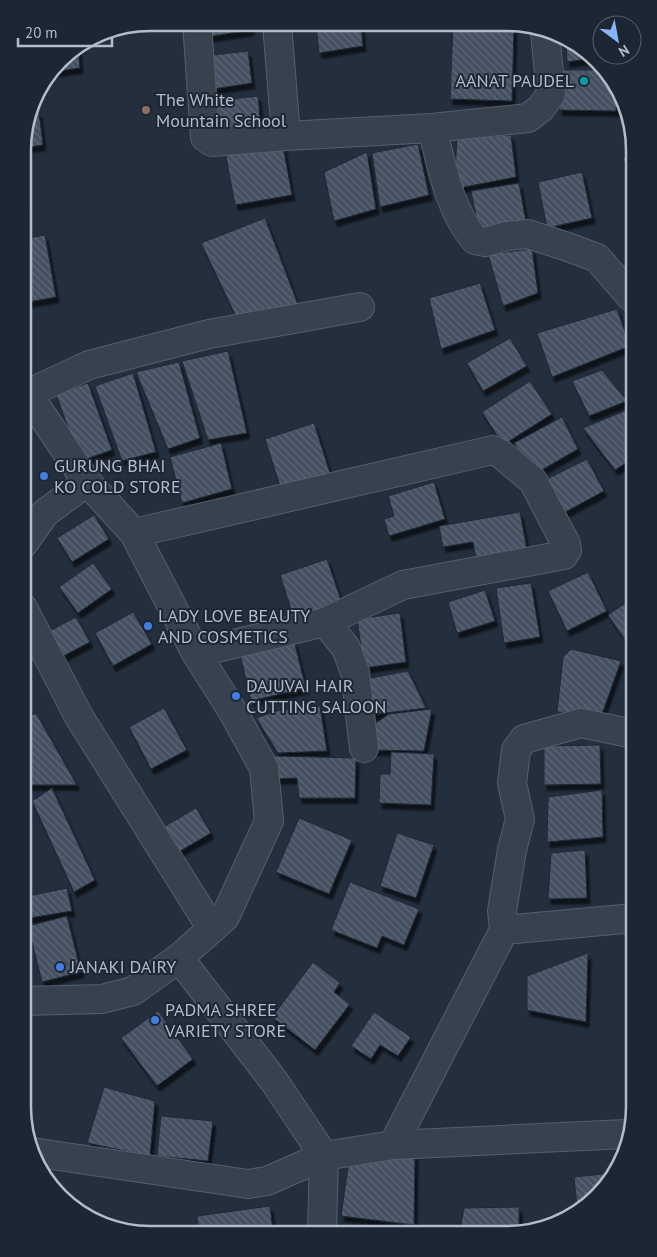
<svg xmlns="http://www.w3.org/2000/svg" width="657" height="1257" font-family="'PT Sans',sans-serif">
	<defs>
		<pattern id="building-back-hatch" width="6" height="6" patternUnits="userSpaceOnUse" patternTransform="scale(1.25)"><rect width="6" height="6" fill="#455162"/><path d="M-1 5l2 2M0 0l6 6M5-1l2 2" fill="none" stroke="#5d6877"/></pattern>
		<filter id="shadow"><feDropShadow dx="3" dy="5.5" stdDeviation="1" flood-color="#0009"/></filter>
	</defs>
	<rect width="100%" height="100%" fill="#242f3e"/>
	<path fill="url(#building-back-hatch)" stroke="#1f2835" filter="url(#shadow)" d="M 205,23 L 251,23 L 251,30 L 207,37 Z
		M 316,24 L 361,24 L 363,46 L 319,53 Z
		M 453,24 L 514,25 L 512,101 L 450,99 Z
		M 566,42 L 591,54 L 594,58 L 567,62 Z
		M 78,47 L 80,68 L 52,72 L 66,54 Z
		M 248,51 L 252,83 L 207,90 L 203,56 Z
		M 560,70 L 602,70 L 617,92 L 616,111 L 559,110 Z
		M 258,96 L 261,129 L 216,135 L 213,101 Z
		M 39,112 L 43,145 L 24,148 L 24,134 L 30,114 Z
		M 511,135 L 516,177 L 454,189 L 457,138 Z
		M 282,140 L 292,195 L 235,205 L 225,151 Z
		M 418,144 L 429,195 L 380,207 L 372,153 Z
		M 634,149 L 634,184 L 623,159 Z
		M 367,152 L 376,209 L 334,221 L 324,172 Z
		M 582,172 L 592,218 L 547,228 L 538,182 Z
		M 519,183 L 526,222 L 479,231 L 471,191 Z
		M 634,197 L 634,221 L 630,198 Z
		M 265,218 L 299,307 L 241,327 L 201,243 Z
		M 45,235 L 56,297 L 23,303 L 23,239 Z
		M 532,249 L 538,293 L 503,306 L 488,254 Z
		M 480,283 L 495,330 L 441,349 L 429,298 Z
		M 617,309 L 630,346 L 552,377 L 537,333 Z
		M 510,338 L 527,366 L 483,391 L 467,363 Z
		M 228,351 L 247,433 L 208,440 L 182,361 Z
		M 179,362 L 200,438 L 168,449 L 136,372 Z
		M 602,370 L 627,401 L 589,416 L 572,381 Z
		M 133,373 L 156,452 L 122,461 L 95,386 Z
		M 530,381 L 552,414 L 503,445 L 482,412 Z
		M 88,383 L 112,450 L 80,461 L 56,394 Z
		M 634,407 L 634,458 L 615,470 L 583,428 Z
		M 562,417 L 578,449 L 533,475 L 514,443 Z
		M 314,423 L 330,473 L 281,489 L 265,439 Z
		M 221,443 L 232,489 L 182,503 L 170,457 Z
		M 587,459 L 604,491 L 560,515 L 541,482 Z
		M 434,482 L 445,519 L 389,536 L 384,519 L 394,516 L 388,496 Z
		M 520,512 L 527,550 L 476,559 L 473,542 L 443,547 L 439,526 Z
		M 94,515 L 109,539 L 72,562 L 57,538 Z
		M 327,559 L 343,606 L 295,622 L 280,575 Z
		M 93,563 L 112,589 L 78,613 L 59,587 Z
		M 588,572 L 607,611 L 567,631 L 548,591 Z
		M 531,583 L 540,637 L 504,643 L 496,588 Z
		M 485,590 L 495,621 L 457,633 L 448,602 Z
		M 634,597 L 634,653 L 608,615 Z
		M 133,612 L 152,644 L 113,666 L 95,633 Z
		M 400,613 L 406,662 L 364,668 L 357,619 Z
		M 76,617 L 90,642 L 56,660 L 42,635 Z
		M 294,641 L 306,688 L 251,701 L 240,654 Z
		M 571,649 L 621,661 L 602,714 L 557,712 L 563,657 Z
		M 408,671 L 426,708 L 370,715 L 366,679 Z
		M 320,706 L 327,751 L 278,753 L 256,718 L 280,710 Z
		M 164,708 L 187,750 L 151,769 L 129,727 Z
		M 432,709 L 424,751 L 373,750 L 370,727 L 389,714 Z
		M 36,713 L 77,785 L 23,785 L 23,719 Z
		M 600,745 L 601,784 L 544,785 L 544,746 Z
		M 391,752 L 434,754 L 431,805 L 379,803 L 380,774 L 390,774 Z
		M 273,756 L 356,758 L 355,798 L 299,798 L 297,778 L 273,779 Z
		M 52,788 L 95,880 L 74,892 L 32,801 Z
		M 602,790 L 603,837 L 547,842 L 548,797 Z
		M 196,808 L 211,833 L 170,857 L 155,832 Z
		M 299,818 L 352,840 L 329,894 L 276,872 Z
		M 397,833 L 434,845 L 416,898 L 380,886 Z
		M 585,850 L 587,898 L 548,899 L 551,853 Z
		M 350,882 L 419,909 L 404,945 L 382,936 L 377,948 L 331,930 Z
		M 67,888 L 72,911 L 23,919 L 23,897 Z
		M 67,916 L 81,972 L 42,982 L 28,926 Z
		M 588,953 L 586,1022 L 527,1010 L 527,976 Z
		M 313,962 L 340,983 L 334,992 L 350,1004 L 315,1050 L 272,1017 Z
		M 158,1011 L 193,1059 L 157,1086 L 121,1038 Z
		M 374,1012 L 411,1037 L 398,1056 L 380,1045 L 371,1059 L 351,1046 Z
		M 104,1087 L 155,1101 L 150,1156 L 87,1143 Z
		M 161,1116 L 213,1121 L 208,1161 L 157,1156 Z
		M 415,1154 L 414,1225 L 341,1216 L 349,1160 Z
		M 612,1173 L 608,1185 L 577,1207 L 574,1177 Z
		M 270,1206 L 273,1231 L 199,1232 L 197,1216 Z
		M 519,1207 L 519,1228 L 460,1229 L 464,1208 Z"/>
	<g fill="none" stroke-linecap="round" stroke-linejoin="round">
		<defs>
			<path id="minor" d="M 197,23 L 205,137 L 212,142 L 286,136
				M 277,23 L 286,136 L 432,128 L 528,118 L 541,108 L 551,94 L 545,32
				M 432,128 C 442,166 449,210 475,240 L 485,242 L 507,236 L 528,234 L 568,247 L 597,258 L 631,297
				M 27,394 L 89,365 L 209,334 L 360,307
				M 134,533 L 493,450 L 501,454 L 533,481 L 566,544 L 567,550 L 564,555 L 403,585 L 325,622 L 196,653
				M 23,544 L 45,513 L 87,482 L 23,387
				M 23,608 L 78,715 L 212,929
				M 325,622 L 346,648 L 355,672 L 364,748
				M 504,930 L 634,918
				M 179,958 L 274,1081 L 324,1156 L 322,1231
				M 23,1001 L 102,999 L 133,991 L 179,958 L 225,917 L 269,821 L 264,768 L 233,712 L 196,653 L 134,533 L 87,482
				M 393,1145 L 504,930 L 502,911 L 512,850 L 520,819 L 512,783 L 516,750 L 524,739 L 581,723 L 634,734
				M 32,1152 L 248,1184 L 267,1181 L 324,1156 L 393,1145 L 627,1134"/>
		</defs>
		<use href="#minor" stroke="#565f6c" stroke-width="30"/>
		<use href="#minor" stroke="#38414e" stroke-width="28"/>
	</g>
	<circle fill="#0f9aa8" stroke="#1d2633" stroke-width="2" cx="584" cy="81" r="5"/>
	<circle fill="#8d6e63" stroke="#1d2633" stroke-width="2" cx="146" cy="110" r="5"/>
	<g fill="#3f7fe0" stroke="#1d2633" stroke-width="2">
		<circle cx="44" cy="476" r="5"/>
		<circle cx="148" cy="626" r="5"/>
		<circle cx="236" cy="696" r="5"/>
		<circle cx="60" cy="967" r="5"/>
		<circle cx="155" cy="1020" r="5"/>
	</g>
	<g text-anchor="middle" stroke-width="4" stroke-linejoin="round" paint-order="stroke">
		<g font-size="18" fill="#b4bcc9" stroke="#1d2633" text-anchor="start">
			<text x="574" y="87" text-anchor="end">AANAT PAUDEL</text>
			<text x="156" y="106">The White<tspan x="156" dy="21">Mountain School</tspan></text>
			<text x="54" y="472">GURUNG BHAI<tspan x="54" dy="21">KO COLD STORE</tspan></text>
			<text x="158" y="622">LADY LOVE BEAUTY<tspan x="158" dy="21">AND COSMETICS</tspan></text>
			<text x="246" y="692">DAJUVAI HAIR<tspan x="246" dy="21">CUTTING SALOON</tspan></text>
			<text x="70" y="973">JANAKI DAIRY</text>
			<text x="165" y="1016">PADMA SHREE<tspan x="165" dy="21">VARIETY STORE</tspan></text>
		</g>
	</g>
	<path d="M0 0H657V1257H0ZM150 31H507A119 119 0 0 1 626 150V1107A119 119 0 0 1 507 1226H150A119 119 0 0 1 31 1107V150A119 119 0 0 1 150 31Z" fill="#1d2633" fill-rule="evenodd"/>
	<path fill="none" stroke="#b4bcc9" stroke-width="2.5" d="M150 31H507A119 119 0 0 1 626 150V1107A119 119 0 0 1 507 1226H150A119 119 0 0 1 31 1107V150A119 119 0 0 1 150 31Z"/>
	<g transform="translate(617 40) rotate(148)"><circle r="24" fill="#1d2633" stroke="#59626f"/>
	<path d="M0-4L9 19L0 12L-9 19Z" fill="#8ab4f8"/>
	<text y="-8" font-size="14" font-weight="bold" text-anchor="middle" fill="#b4bcc9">N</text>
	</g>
	<path d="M18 38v8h94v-8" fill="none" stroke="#b4bcc9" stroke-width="2.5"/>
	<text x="25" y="38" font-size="15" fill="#b4bcc9" stroke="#1d2633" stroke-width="4" paint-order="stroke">20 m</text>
</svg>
